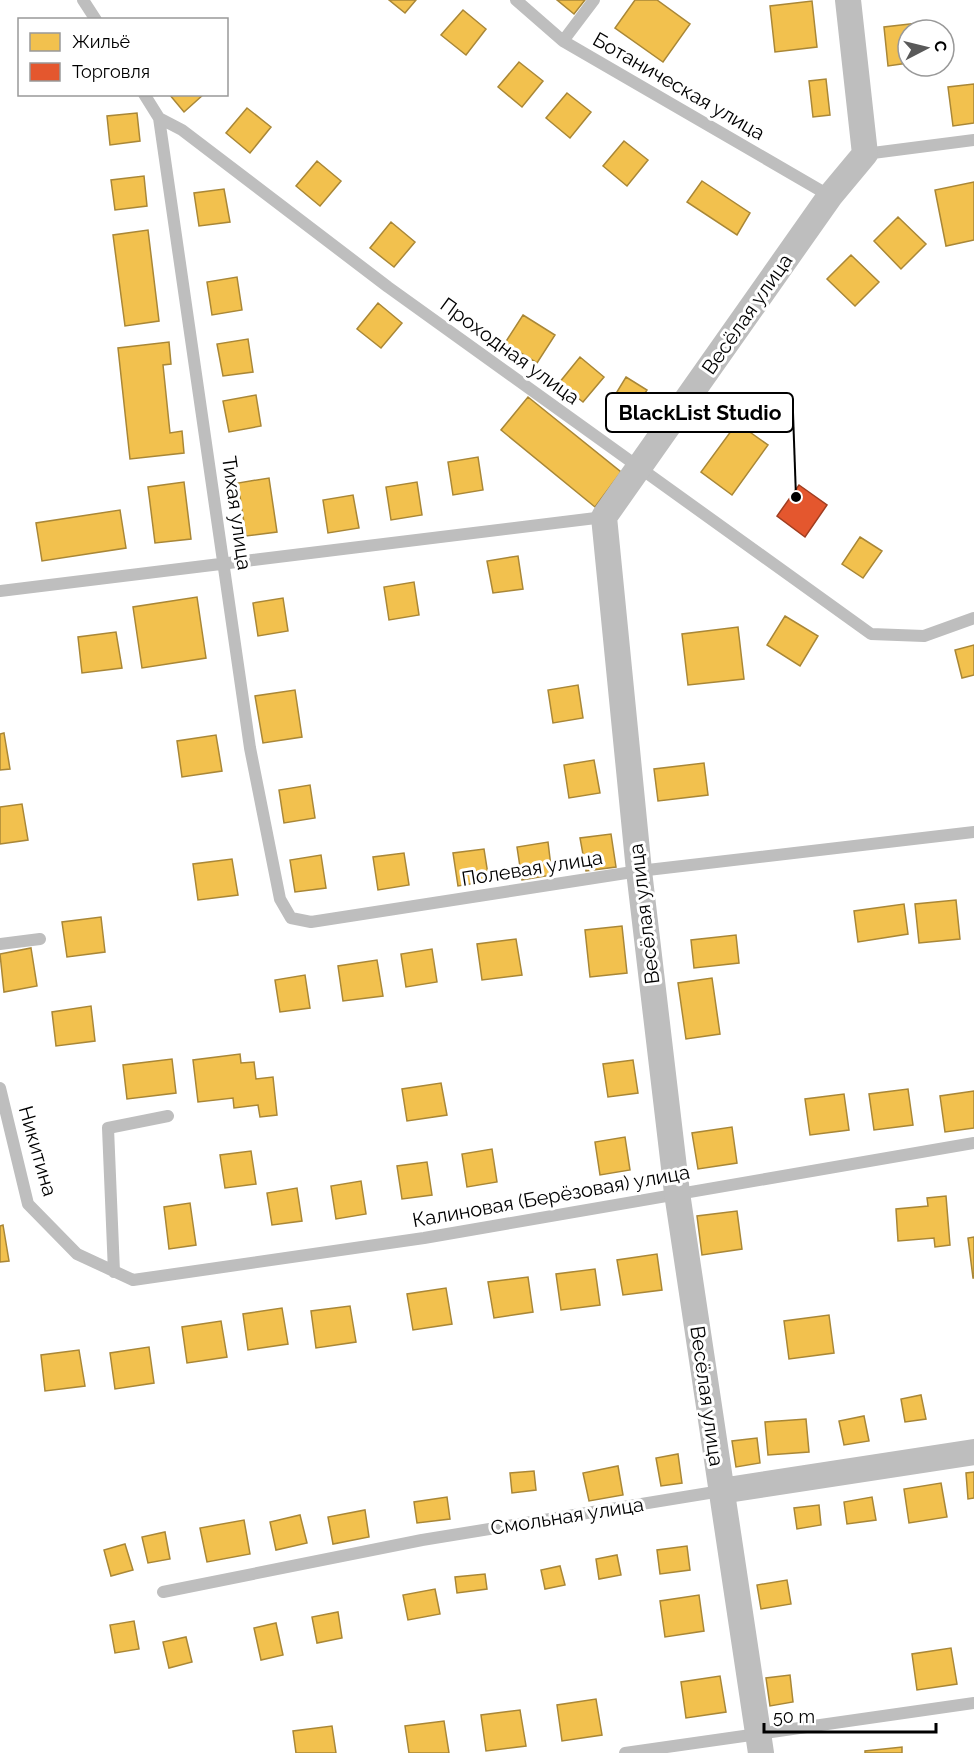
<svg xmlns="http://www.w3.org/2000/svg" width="974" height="1753" font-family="Raleway,sans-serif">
	<rect width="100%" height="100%" fill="#fff"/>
	<path fill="#f2c14e" stroke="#a98737" stroke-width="1.5" d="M 389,0 L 416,0 L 405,13 Z
		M 557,0 L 585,0 L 574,14 Z
		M 635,0 L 657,0 L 690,24 L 663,62 L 615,28 Z
		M 812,1 L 817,47 L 775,52 L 770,6 Z
		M 463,10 L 486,29 L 466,55 L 441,35 Z
		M 918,23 L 919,30 L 908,30 L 908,63 L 888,66 L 884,27 Z
		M 519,62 L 543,81 L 522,107 L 498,87 Z
		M 826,79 L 830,115 L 813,117 L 809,81 Z
		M 974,84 L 974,123 L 953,126 L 948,87 Z
		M 567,93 L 591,112 L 570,138 L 546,118 Z
		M 169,94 L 204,94 L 184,112 Z
		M 247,108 L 271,127 L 250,153 L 226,133 Z
		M 137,113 L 140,141 L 110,145 L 107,116 Z
		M 624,141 L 648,160 L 627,186 L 603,166 Z
		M 317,161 L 341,181 L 320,206 L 296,186 Z
		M 144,176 L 147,206 L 115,210 L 111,180 Z
		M 702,181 L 750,213 L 737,235 L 687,202 Z
		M 974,182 L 974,240 L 946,246 L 935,190 Z
		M 224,189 L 230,222 L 199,226 L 194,193 Z
		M 898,217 L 926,244 L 901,269 L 874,241 Z
		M 391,222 L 415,242 L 394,267 L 370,248 Z
		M 148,230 L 159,321 L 125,326 L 113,235 Z
		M 851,255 L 879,282 L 855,306 L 827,279 Z
		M 237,277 L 242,310 L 212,315 L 207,282 Z
		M 378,303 L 402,323 L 381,348 L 357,329 Z
		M 523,315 L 555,335 L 537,363 L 505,343 Z
		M 248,339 L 253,372 L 223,376 L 217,344 Z
		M 169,342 L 171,364 L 163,365 L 170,433 L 182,431 L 184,453 L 130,459 L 118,348 Z
		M 580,357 L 604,377 L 583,402 L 559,383 Z
		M 626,377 L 647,390 L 630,418 L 609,405 Z
		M 256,395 L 261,426 L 229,432 L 223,401 Z
		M 528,397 L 621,472 L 595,507 L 501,430 Z
		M 737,423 L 768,445 L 732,495 L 701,472 Z
		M 478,457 L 483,490 L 453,495 L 448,462 Z
		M 269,478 L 277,532 L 246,536 L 238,483 Z
		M 184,482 L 191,539 L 155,543 L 148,487 Z
		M 417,482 L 422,515 L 391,520 L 386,487 Z
		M 353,495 L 359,528 L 328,533 L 323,500 Z
		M 120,510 L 126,548 L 42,561 L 36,523 Z
		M 860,537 L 882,551 L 863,578 L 842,564 Z
		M 518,556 L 523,589 L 493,593 L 487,561 Z
		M 414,582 L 419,615 L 389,620 L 384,587 Z
		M 197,597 L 206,658 L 142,668 L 133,607 Z
		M 283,598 L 288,631 L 258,636 L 253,603 Z
		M 785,616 L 818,636 L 800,666 L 767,645 Z
		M 738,627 L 744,679 L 688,685 L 682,634 Z
		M 116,632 L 122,668 L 82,673 L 78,637 Z
		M 974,645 L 974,675 L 962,678 L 955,650 Z
		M 578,685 L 583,718 L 553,723 L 548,690 Z
		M 295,690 L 302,737 L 263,743 L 255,696 Z
		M 4,733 L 10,769 L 0,770 L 0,734 Z
		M 216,735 L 222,771 L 182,777 L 177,741 Z
		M 594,760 L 600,793 L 569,798 L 564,765 Z
		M 704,763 L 708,795 L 658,801 L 654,769 Z
		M 310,785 L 315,818 L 284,823 L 279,790 Z
		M 22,804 L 28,840 L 0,844 L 0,807 Z
		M 611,834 L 616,867 L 586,871 L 580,838 Z
		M 548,842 L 552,875 L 522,880 L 517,847 Z
		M 484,849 L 489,881 L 458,886 L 453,853 Z
		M 404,853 L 409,885 L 378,890 L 373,857 Z
		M 321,855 L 326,888 L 295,892 L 290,860 Z
		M 232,859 L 238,895 L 198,900 L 193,864 Z
		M 956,900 L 960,939 L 919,943 L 915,904 Z
		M 904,904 L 908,934 L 858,942 L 854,911 Z
		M 101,917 L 105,952 L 67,957 L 62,922 Z
		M 622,926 L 627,973 L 590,977 L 585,930 Z
		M 736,935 L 739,963 L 694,968 L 691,940 Z
		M 516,939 L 522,975 L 482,980 L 477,944 Z
		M 31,948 L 37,986 L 4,992 L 0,954 Z
		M 432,949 L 437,982 L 406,987 L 401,954 Z
		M 377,960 L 383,996 L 343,1001 L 338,966 Z
		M 305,975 L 310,1008 L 280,1012 L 275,980 Z
		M 712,978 L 720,1034 L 686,1039 L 678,983 Z
		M 91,1006 L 95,1041 L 56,1046 L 52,1012 Z
		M 240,1054 L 241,1063 L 254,1062 L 256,1079 L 273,1077 L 277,1115 L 260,1117 L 258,1105 L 234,1108 L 233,1098 L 198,1102 L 193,1060 Z
		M 172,1059 L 176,1093 L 127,1099 L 123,1065 Z
		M 633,1060 L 638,1093 L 608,1097 L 603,1064 Z
		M 441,1083 L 447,1115 L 407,1121 L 402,1089 Z
		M 908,1089 L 913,1125 L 874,1130 L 869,1094 Z
		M 974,1091 L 974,1128 L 945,1132 L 940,1096 Z
		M 844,1094 L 849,1130 L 810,1135 L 805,1099 Z
		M 732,1127 L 737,1163 L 698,1169 L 692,1133 Z
		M 625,1137 L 630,1170 L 600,1175 L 595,1142 Z
		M 492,1149 L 497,1182 L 467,1187 L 462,1154 Z
		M 251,1151 L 256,1184 L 225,1188 L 220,1155 Z
		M 427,1162 L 432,1195 L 402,1199 L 397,1166 Z
		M 361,1181 L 366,1214 L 336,1219 L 331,1186 Z
		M 297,1188 L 302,1221 L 272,1225 L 267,1193 Z
		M 946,1196 L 950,1245 L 935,1247 L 934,1238 L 898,1241 L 896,1209 L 928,1206 L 927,1198 Z
		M 190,1203 L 196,1245 L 169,1249 L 164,1207 Z
		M 737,1211 L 742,1249 L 702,1255 L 697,1216 Z
		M 3,1225 L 9,1261 L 0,1262 L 0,1226 Z
		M 974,1237 L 974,1278 L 973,1278 L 968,1238 Z
		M 657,1254 L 662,1290 L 623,1295 L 617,1260 Z
		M 595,1269 L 600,1305 L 561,1310 L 556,1274 Z
		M 528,1277 L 533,1312 L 494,1318 L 488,1282 Z
		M 446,1288 L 452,1324 L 413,1330 L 407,1294 Z
		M 350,1306 L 356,1342 L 316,1348 L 311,1311 Z
		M 282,1308 L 288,1344 L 248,1350 L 243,1314 Z
		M 829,1315 L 834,1353 L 789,1359 L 784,1321 Z
		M 221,1321 L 227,1357 L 187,1363 L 182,1327 Z
		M 149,1347 L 154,1383 L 115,1389 L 110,1353 Z
		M 79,1350 L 85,1386 L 45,1391 L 41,1355 Z
		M 921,1395 L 926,1419 L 905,1422 L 901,1399 Z
		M 864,1416 L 869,1441 L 844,1445 L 839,1421 Z
		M 806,1419 L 809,1452 L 768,1455 L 765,1422 Z
		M 757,1438 L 760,1463 L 736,1467 L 732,1441 Z
		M 678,1454 L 682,1483 L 661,1486 L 656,1458 Z
		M 618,1466 L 623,1495 L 589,1501 L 583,1473 Z
		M 534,1471 L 536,1490 L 512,1493 L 510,1473 Z
		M 974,1472 L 974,1498 L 968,1499 L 966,1473 Z
		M 941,1483 L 947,1517 L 909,1523 L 904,1489 Z
		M 447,1497 L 450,1519 L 417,1523 L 414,1502 Z
		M 872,1497 L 876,1520 L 847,1524 L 844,1502 Z
		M 819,1505 L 821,1525 L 797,1529 L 794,1508 Z
		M 365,1510 L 369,1537 L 333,1544 L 328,1517 Z
		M 300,1515 L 307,1543 L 276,1550 L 270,1522 Z
		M 244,1520 L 250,1554 L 207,1562 L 200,1528 Z
		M 165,1532 L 170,1559 L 148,1563 L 142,1537 Z
		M 125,1544 L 133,1570 L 111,1576 L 104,1550 Z
		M 687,1546 L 690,1570 L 660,1574 L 657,1550 Z
		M 617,1555 L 621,1575 L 599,1579 L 596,1559 Z
		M 560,1566 L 565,1585 L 545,1589 L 541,1570 Z
		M 485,1574 L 487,1589 L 457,1593 L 455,1577 Z
		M 787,1580 L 791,1604 L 761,1609 L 757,1585 Z
		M 435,1589 L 440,1614 L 408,1620 L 403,1595 Z
		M 699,1595 L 704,1631 L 665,1637 L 660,1601 Z
		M 338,1612 L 342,1638 L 317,1643 L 312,1617 Z
		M 134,1621 L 139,1649 L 115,1653 L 110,1625 Z
		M 276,1623 L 283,1655 L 261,1660 L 254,1628 Z
		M 186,1637 L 192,1662 L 169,1668 L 163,1642 Z
		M 951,1648 L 957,1684 L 917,1690 L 912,1654 Z
		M 790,1675 L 793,1702 L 770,1706 L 766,1678 Z
		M 720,1676 L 726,1712 L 686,1718 L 681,1682 Z
		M 596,1699 L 602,1735 L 562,1741 L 557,1705 Z
		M 520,1710 L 526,1746 L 486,1751 L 481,1715 Z
		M 444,1721 L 449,1753 L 409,1753 L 405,1726 Z
		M 332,1726 L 336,1753 L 296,1753 L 293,1731 Z
		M 902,1747 L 902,1753 L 865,1753 L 865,1751 Z"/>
	<path fill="#e4572e" stroke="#a03d20" stroke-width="1.5" d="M 799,485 L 827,505 L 805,537 L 777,516 Z"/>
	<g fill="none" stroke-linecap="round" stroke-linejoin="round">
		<path stroke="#bebebe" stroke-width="12" d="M 83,0 L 96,20
			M 516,0 L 563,41 L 830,196
			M 563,41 L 594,0
			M 144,94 L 159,118 L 250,748 L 280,899 L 291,918 L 311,922 L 639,871 L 974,832
			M 159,118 L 182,130 L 388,287 L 871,634 L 924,636 L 974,618
			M 865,154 L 974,140
			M 0,591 L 604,517
			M 0,944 L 40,939
			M 0,1088 L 28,1204 L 77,1254 L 133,1280 L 424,1238 L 974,1143
			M 114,1272 L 108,1128 L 168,1116
			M 163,1592 L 422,1540 L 721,1491
			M 625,1753 L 974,1703"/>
		<path stroke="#bebebe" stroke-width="26" d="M 721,1491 L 974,1452
			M 761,1753 L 677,1193 L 639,871 L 604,517 L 830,196 L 865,154 L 848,0"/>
	</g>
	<g text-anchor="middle" stroke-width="6" stroke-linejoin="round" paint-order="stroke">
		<g font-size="20" fill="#000" stroke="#fff">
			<text transform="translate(679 86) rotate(30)" y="7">Ботаническая улица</text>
			<text transform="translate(747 314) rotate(-55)" y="7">Весёлая улица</text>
			<text transform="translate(510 351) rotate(36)" y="7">Проходная улица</text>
			<text transform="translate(237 513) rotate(82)" y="7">Тихая улица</text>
			<text transform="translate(532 868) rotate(-9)" y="7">Полевая улица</text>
			<text transform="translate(644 914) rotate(-97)" y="7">Весёлая улица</text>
			<text transform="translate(38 1151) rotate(74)" y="7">Никитина</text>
			<text transform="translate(551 1196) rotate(-10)" y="7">Калиновая (Берёзовая) улица</text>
			<text transform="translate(707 1396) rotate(82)" y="7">Весёлая улица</text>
			<text transform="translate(567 1516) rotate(-9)" y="7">Смольная улица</text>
		</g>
	</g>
	<path fill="none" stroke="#000" stroke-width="2" d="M796 497L793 413"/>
	<circle fill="#000" stroke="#fff" stroke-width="2" cx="796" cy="497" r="6"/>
	<rect fill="#fff" stroke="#000" stroke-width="2" x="606" y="393" width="187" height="39" rx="6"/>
	<g font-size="21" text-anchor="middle" font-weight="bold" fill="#000">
		<text x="700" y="420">BlackList Studio</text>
	</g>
	<rect x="18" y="18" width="210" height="78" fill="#ffffff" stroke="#999999" stroke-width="1.5"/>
	<rect x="30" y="33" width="30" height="18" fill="#f2c14e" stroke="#999999" stroke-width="1.5"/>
	<text x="72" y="48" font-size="18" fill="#000000">Жильё</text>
	<rect x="30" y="63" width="30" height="18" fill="#e4572e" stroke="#999999" stroke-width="1.5"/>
	<text x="72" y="78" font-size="18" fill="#000000">Торговля</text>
	<g transform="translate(926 48) rotate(83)"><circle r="28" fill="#ffffff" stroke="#999999" stroke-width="1.5"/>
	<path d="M0-4.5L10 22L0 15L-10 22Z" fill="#595959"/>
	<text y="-9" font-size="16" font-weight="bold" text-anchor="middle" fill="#000000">С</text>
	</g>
	<path d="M764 1723v9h172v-9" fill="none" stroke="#000000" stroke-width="3"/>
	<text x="773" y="1723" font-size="18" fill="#000000" stroke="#ffffff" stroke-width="4.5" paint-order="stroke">50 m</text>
</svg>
